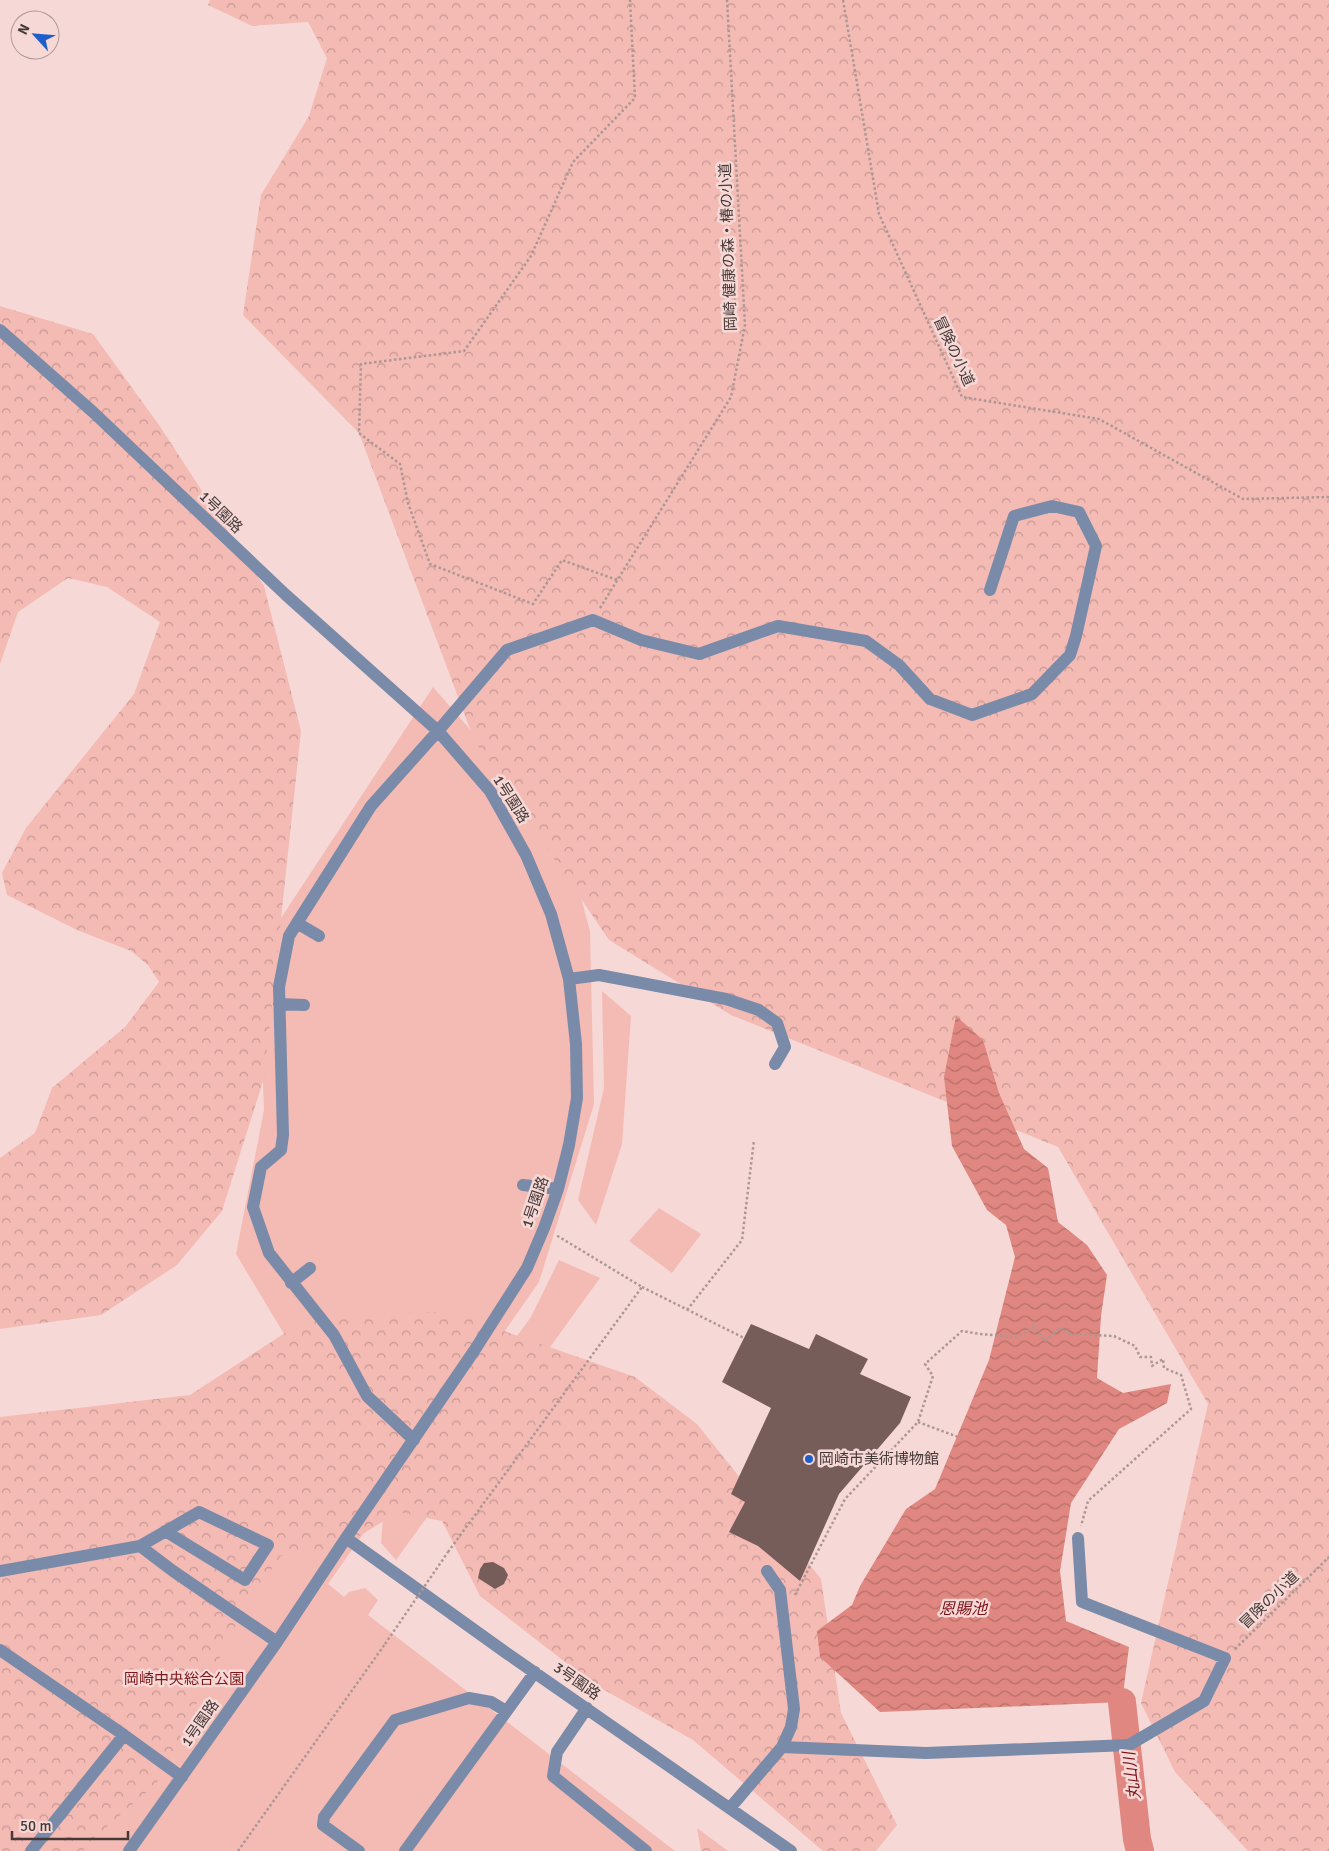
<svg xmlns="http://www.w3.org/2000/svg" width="1329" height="1851" font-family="Signika,'Noto Sans JP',sans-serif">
	<defs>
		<pattern id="forest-crowns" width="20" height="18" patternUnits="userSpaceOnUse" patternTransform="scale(1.25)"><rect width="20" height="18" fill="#f4bab4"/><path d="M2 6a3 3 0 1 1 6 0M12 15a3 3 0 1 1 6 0" fill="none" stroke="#c79893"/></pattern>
		<pattern id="water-waves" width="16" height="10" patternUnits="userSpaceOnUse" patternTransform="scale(1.25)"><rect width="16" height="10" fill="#df8780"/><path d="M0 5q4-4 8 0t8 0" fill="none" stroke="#b76f6a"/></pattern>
	</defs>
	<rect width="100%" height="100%" fill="#f6d9d6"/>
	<path fill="#f4bab4" d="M 433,687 L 565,838 L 590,931 L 594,1104 L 539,1282 L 328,1584 L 344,1597 L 349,1592 L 365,1588 L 378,1600 L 368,1615 L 675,1851 L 0,1851 L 0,1534 L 334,1417 L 236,1254 L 264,1110 L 258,953 Z
		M 602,991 L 631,1016 L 622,1144 L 596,1225 L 578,1200 L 604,1088 Z
		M 659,1208 L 701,1234 L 672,1273 L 629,1241 Z
		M 559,1260 L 600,1278 L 396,1560 L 381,1543 L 383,1518 L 531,1317 Z"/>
	<path fill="url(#forest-crowns)" d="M 210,0 L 1329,0 L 1329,1851 L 1248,1851 L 1175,1772 L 1141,1703 L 1208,1404 L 1058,1147 L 731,1015 L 609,940 L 475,742 L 359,433 L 243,315 L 261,195 L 309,116 L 327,58 L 308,22 L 252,26 L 208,5 Z
		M 0,306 L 93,334 L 159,425 L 264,586 L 301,731 L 264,1078 L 222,1211 L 177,1265 L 101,1315 L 0,1329 L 0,1158 L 35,1133 L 52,1088 L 125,1027 L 159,982 L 148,965 L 131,951 L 77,930 L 7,895 L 2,873 L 26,828 L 134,694 L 160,622 L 107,587 L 68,578 L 18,612 L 0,664 Z
		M 450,1312 L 635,1377 L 697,1424 L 821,1579 L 841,1713 L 897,1825 L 876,1851 L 823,1851 L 693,1740 L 592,1683 L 480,1596 L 442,1521 L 398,1512 L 334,1552 L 281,1556 L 247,1603 L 157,1783 L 94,1838 L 83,1851 L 0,1851 L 0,1417 L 190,1395 L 314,1314 Z
		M 697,1828 L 728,1851 L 701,1851 Z"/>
	<path fill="url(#water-waves)" d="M 956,1016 L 983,1040 L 999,1093 L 1024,1149 L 1048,1168 L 1058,1222 L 1087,1245 L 1107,1275 L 1101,1316 L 1097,1378 L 1123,1393 L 1171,1384 L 1167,1403 L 1119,1429 L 1071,1503 L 1060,1571 L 1066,1621 L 1129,1647 L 1122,1702 L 880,1712 L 820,1657 L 817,1631 L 852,1605 L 860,1586 L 906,1509 L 935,1489 L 989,1360 L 1015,1257 L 1006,1225 L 987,1210 L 952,1146 L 944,1077 Z"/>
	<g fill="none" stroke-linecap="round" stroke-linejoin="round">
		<path stroke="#df8780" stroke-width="28" d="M 1122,1702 L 1137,1839 L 1140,1851"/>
	</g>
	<path fill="#765d5a" d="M 751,1324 L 809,1349 L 816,1334 L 868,1359 L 860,1374 L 911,1397 L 900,1423 L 839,1494 L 800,1581 L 758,1546 L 729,1532 L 745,1502 L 731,1494 L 771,1408 L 722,1382 Z
		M 493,1562 L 504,1568 L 508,1575 L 504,1584 L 495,1589 L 478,1578 L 480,1569 L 484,1563 Z"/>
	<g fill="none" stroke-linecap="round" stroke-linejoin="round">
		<path stroke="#ad9795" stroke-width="2.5" stroke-dasharray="2.5 2.5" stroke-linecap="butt" d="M 843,0 L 879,214 L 962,397 L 1099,419 L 1243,499 L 1329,497
			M 617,580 L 562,560 L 533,604 L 430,564 L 408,503 L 400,464 L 359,433 L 361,364 L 464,351 L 531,256 L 573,162 L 635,98 L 630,0
			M 600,608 L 731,397 L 745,325 L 727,0
			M 642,1287 L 744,1338
			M 687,1310 L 742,1240 L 754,1140
			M 918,1422 L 961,1438
			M 448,1552 L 642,1287 L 556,1235
			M 795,1595 L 845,1499 L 918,1422 L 933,1376 L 925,1364 L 962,1331 L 980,1334 L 1017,1337 L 1034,1327 L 1045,1341 L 1060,1328 L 1071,1334 L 1114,1336 L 1135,1346 L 1140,1357 L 1151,1357 L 1152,1366 L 1163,1359 L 1164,1368 L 1181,1375 L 1191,1409 L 1088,1501 L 1081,1526
			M 1235,1649 L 1329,1557
			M 238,1851 L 385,1644"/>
		<path stroke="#798ba8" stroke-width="12" d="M 0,330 L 93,412 L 286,595 L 438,731 L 490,791 L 526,855 L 551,914 L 569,979 L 576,1044 L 577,1098 L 569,1145 L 558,1189 L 544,1228 L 527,1268 L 474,1351 L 346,1538 L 277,1642 L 129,1851
			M 297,923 L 319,936
			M 569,979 L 599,975 L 726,999 L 759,1010 L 777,1023 L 785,1047 L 775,1064
			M 279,1004 L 304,1005
			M 523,1185 L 558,1189
			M 291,1283 L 310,1268
			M 414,1440 L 367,1396 L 334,1335 L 269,1253 L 253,1207 L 261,1167 L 281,1150 L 283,1135 L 279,987 L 289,936 L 297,923 L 371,806 L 438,731 L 507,650 L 593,620 L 641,640 L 699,654 L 778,626 L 866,641 L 899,665 L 930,699 L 972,715 L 1032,694 L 1070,655 L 1076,636 L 1096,546 L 1079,512 L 1052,506 L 1014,516 L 990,590
			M 346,1538 L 505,1652 L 791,1851
			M 140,1546 L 199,1512 L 268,1545 L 245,1580 L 165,1531
			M 0,1571 L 140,1546 L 173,1571 L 277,1642
			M 0,1650 L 124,1735 L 182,1777
			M 587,1708 L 557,1752 L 553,1776 L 646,1851
			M 782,1747 L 926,1753 L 1129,1745 L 1204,1701 L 1225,1658 L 1082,1602 L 1078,1538
			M 730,1808 L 782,1747 L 791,1727 L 794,1709 L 780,1590 L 767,1571
			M 31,1851 L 124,1735
			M 359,1851 L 323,1825 L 324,1817 L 395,1720 L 469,1698 L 491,1702 L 506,1711
			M 405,1851 L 535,1672"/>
		<path stroke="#ad9795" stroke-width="2.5" stroke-dasharray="2.5 2.5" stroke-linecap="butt" d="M 385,1644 L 448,1552"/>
	</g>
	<circle fill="#1f5dc9" stroke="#f6d9d6" stroke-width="2" cx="809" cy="1459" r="5"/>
	<g text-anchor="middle" stroke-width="5" stroke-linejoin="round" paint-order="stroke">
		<g font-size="15" fill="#453938" stroke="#f6d9d6">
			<text transform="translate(728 247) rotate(-92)" y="5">岡崎 健康の森・椿の小道</text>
			<text transform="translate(954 351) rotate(65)" y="5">冒険の小道</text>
			<text transform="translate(221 512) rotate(44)" y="5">1号園路</text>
			<text transform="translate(511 799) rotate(58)" y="5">1号園路</text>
			<text transform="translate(535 1202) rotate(-71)" y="5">1号園路</text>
			<text transform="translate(1269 1600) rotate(-44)" y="5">冒険の小道</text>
			<text transform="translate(577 1681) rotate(35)" y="5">3号園路</text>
			<text transform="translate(200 1723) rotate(-55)" y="5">1号園路</text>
		</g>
		<g font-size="15" fill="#453938" stroke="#f6d9d6" text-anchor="start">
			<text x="819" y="1464">岡崎市美術博物館</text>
		</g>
		<g font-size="15" fill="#80171b" stroke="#f6d9d6">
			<text x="184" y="1684">岡崎中央総合公園</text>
		</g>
		<g font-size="16" font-style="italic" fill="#7b1217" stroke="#f6d9d6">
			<text x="963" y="1614">恩賜池</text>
			<text transform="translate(1131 1776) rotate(-97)" y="6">丸山川</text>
		</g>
	</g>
	<g transform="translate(35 35) rotate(296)"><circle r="24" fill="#f6d9d6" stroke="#af9997"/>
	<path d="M0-4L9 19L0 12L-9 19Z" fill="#1f5dc9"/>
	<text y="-8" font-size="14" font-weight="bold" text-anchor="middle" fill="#453938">N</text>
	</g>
	<path d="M12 1831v8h116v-8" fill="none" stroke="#453938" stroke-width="2.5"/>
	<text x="20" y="1831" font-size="15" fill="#453938" stroke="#f6d9d6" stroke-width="4" paint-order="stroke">50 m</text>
</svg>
